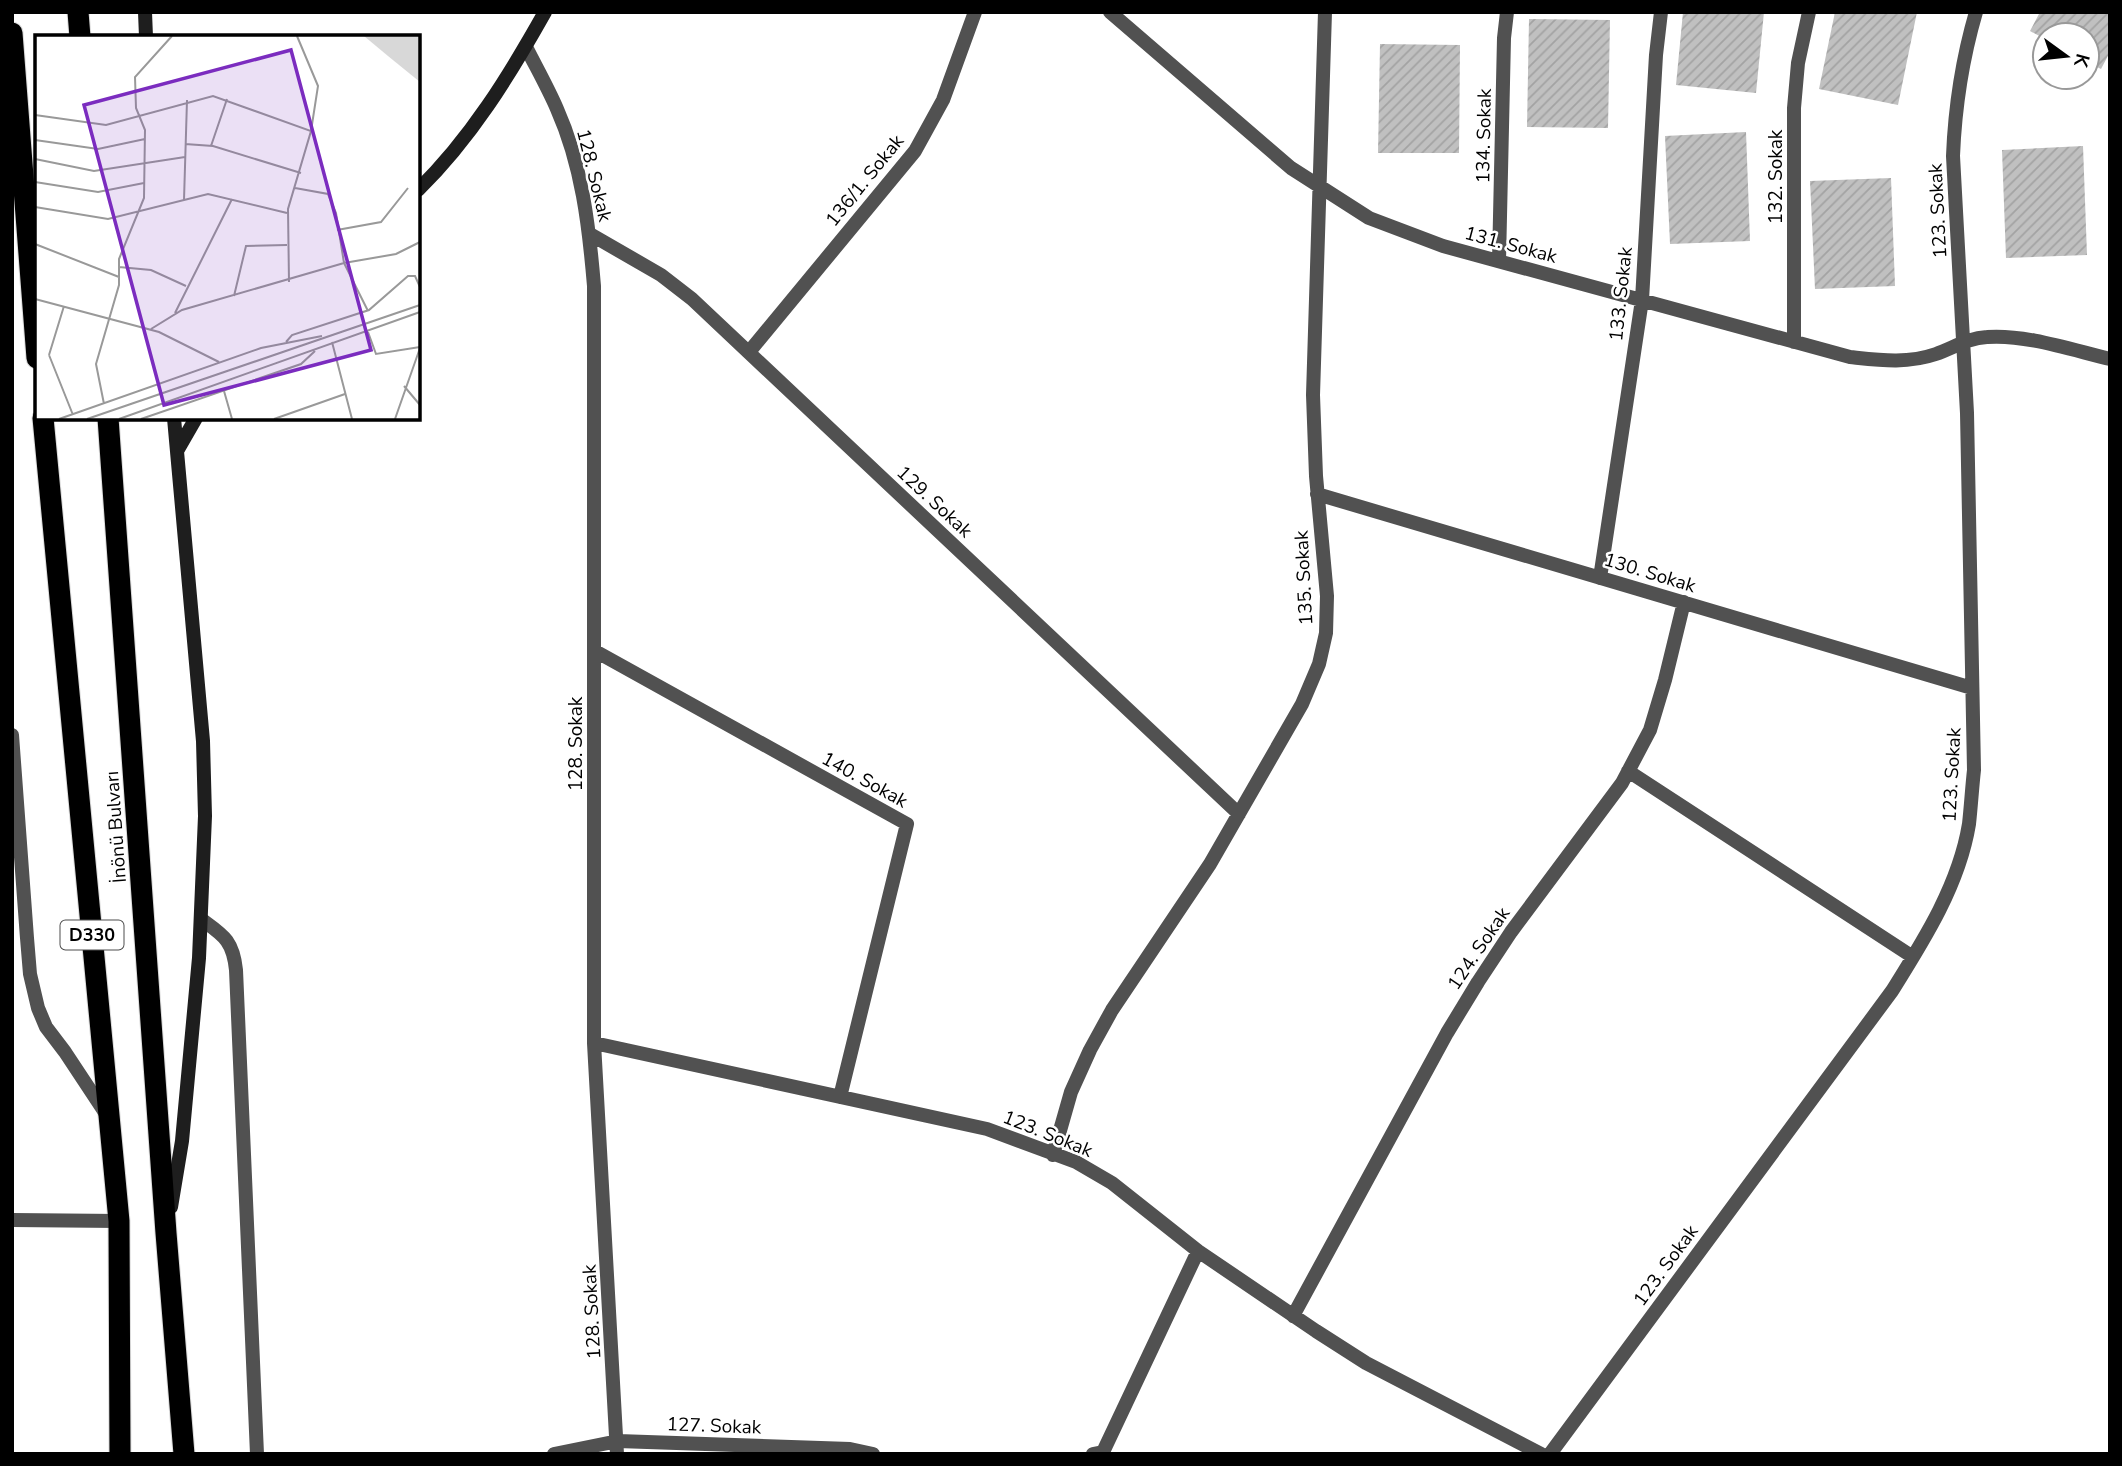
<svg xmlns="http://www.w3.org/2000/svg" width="2122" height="1466" font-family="'Nunito Sans',sans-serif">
	<defs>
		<pattern id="building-hatch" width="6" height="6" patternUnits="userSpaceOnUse" patternTransform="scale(1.75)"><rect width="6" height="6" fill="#c0c0c0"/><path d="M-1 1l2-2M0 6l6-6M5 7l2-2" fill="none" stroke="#a3a3a3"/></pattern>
	</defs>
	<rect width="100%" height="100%" fill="#fff"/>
	<path fill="url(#building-hatch)" d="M 1683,12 L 1764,12 L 1756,93 L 1676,85 Z
		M 1835,12 L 1917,12 L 1898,105 L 1819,89 Z
		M 2040,12 L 2110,12 L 2110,52 L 2101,69 L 2087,62 L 2087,35 L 2045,35 L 2045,39 L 2030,31 Z
		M 1529,19 L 1610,20 L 1608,128 L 1527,127 Z
		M 1380,44 L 1460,45 L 1459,153 L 1378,153 Z
		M 1746,132 L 1750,241 L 1670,244 L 1665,136 Z
		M 2083,146 L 2087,255 L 2006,258 L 2002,150 Z
		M 1891,178 L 1895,286 L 1815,289 L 1810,181 Z"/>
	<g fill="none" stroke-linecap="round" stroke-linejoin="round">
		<defs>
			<path id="highway" d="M 78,12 L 80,37
				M 12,33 L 37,358
				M 43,418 L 119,1221 L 120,1454
				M 108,418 L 166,1233 L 184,1454"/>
		</defs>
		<use href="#highway" stroke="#dbdbdb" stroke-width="23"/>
		<path stroke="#515151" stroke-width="14" d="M 1110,12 L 1291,168 L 1369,218 L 1443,246 L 1850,357 C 1879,360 1907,364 1936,354 C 1953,348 1968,338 1987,337 C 2025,334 2072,350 2110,359
			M 526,47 C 536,67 548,88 557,109 C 582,165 589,226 594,286 L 594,1043 L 617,1454
			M 590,234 L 661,275 L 692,299 L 1239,814
			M 1499,261 L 1504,38 L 1507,12
			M 1794,342 L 1794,108 L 1798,63 L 1809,12
			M 749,352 L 915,151 L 943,100 L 975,12
			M 1317,494 L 1972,688
			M 1600,578 L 1642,300 L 1656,55 L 1661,12
			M 595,651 L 907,824 L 840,1097
			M 12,735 L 27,938 L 30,974 L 38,1008 L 46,1027 L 65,1052 L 106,1114
			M 1628,771 L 1913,957
			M 201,919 C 223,935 233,940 236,970 L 257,1454
			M 594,1043 L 987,1129 L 1076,1162 L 1112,1183 L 1198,1251 L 1316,1331 L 1366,1363 L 1541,1454
			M 1053,1155 L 1071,1092 L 1090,1050 L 1112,1010 L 1210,864 L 1302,704 L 1319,664 L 1326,633 L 1327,596 L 1316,476 L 1313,395 L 1325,12
			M 12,1220 L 119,1221
			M 1293,1316 L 1447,1033 L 1478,982 L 1511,932 L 1622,783 L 1650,730 L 1665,680 L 1684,602
			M 554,1454 L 618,1441 L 850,1449 L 873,1454
			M 1093,1454 L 1103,1452 L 1198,1251
			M 1550,1454 L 1892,991 C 1924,940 1959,885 1969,824 C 1971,806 1972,788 1974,770 L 1967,413 L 1953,156 C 1955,106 1962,60 1976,12"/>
		<path stroke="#1e1e1e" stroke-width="14" d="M 145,12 L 146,37
			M 418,190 C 471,138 509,76 545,12
			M 177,451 L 196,418
			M 171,1207 L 182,1141 L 199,958 L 205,816 L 203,741 L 174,418"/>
		<use href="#highway" stroke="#000" stroke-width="21"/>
	</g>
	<g text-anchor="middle" stroke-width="5" stroke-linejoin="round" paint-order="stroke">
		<rect fill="#fff" stroke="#4c4c4c" stroke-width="2" x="60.5" y="920.5" width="63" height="29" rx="5"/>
		<g font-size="18" font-weight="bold" fill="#000">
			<text x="92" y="941">D330</text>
		</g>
		<g font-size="19" fill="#000" stroke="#fff">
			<text transform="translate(1483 136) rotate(-89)" y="7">134. Sokak</text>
			<text transform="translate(595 175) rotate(76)" y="7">128. Sokak</text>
			<text transform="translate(1775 177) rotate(-90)" y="7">132. Sokak</text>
			<text transform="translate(864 180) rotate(-51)" y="7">136/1. Sokak</text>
			<text transform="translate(1937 211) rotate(-93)" y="7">123. Sokak</text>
			<text transform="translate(1511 244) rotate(15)" y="7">131. Sokak</text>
			<text transform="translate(1620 294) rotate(-84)" y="7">133. Sokak</text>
			<text transform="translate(935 501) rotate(43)" y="7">129. Sokak</text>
			<text transform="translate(1650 572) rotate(17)" y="7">130. Sokak</text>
			<text transform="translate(1303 578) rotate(-93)" y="7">135. Sokak</text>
			<text transform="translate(575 744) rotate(-90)" y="7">128. Sokak</text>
			<text transform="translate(1951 775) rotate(-87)" y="7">123. Sokak</text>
			<text transform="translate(865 779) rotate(29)" y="7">140. Sokak</text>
			<text transform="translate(115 827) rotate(-94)" y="7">İnönü Bulvarı</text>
			<text transform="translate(1478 948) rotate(-56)" y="7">124. Sokak</text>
			<text transform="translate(1048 1133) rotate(22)" y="7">123. Sokak</text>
			<text transform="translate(1665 1265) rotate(-54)" y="7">123. Sokak</text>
			<text transform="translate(591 1312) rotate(-93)" y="7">128. Sokak</text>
			<text transform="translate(714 1425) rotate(2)" y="7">127. Sokak</text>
		</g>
	</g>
	<g transform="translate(35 35)">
		<rect width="385" height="385" fill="#fff"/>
		<path d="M 329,1 L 385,1 L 385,47 L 353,21 Z" fill="#d8d8d8"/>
		<path fill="none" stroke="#999" stroke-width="2" d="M 262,1 L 283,51 L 276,96M 0,80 L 71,90 L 178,61 L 276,96 L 253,174 L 254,247M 0,105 L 63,114 L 110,104M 150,109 L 178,111 L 266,138M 176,111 L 192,64M 0,124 L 59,136 L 150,122M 0,147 L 63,157 L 109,148M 260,153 L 293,159 L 301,178 L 309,228 L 333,276M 149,165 L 152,65M 0,172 L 73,184 L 173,159 L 252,178M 302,195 L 346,187 L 373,153M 0,209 L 84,242M 84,232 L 116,235 L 151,251M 199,261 L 211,211 L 252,210M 0,264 L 124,297 L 184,327M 140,278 L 197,164M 116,294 L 147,275 L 309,228 L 361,219 L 385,207M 333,297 L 341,319 L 385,312M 251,307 L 257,300 L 334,275 L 373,241 L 380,241 L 385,252M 297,307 L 317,384M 14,320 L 38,380M 14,320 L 29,271M 369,351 L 385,370M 189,356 L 197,384M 69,369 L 61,329 L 84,250 L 84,224 L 109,163 L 110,95 L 101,73 L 100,42 L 137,1M 24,384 L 226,313 L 287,301M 52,384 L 385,270M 84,384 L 385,277M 106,384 L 266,329 L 280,316M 239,384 L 310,359M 360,384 L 385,313"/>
		<path fill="#7b2cbf" fill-opacity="0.15" stroke="#7b2cbf" stroke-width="3.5" d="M 256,15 L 336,315 L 129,370 L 49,70 Z"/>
		<rect width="385" height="385" fill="none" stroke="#000" stroke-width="3.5"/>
	</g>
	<rect width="2122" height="1466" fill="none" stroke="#000000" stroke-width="28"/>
	<g transform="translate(2066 56) rotate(105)"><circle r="33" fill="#ffffff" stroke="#999999" stroke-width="2"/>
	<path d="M0-5L12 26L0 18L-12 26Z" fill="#000000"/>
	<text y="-10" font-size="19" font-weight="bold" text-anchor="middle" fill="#000000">K</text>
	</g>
</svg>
